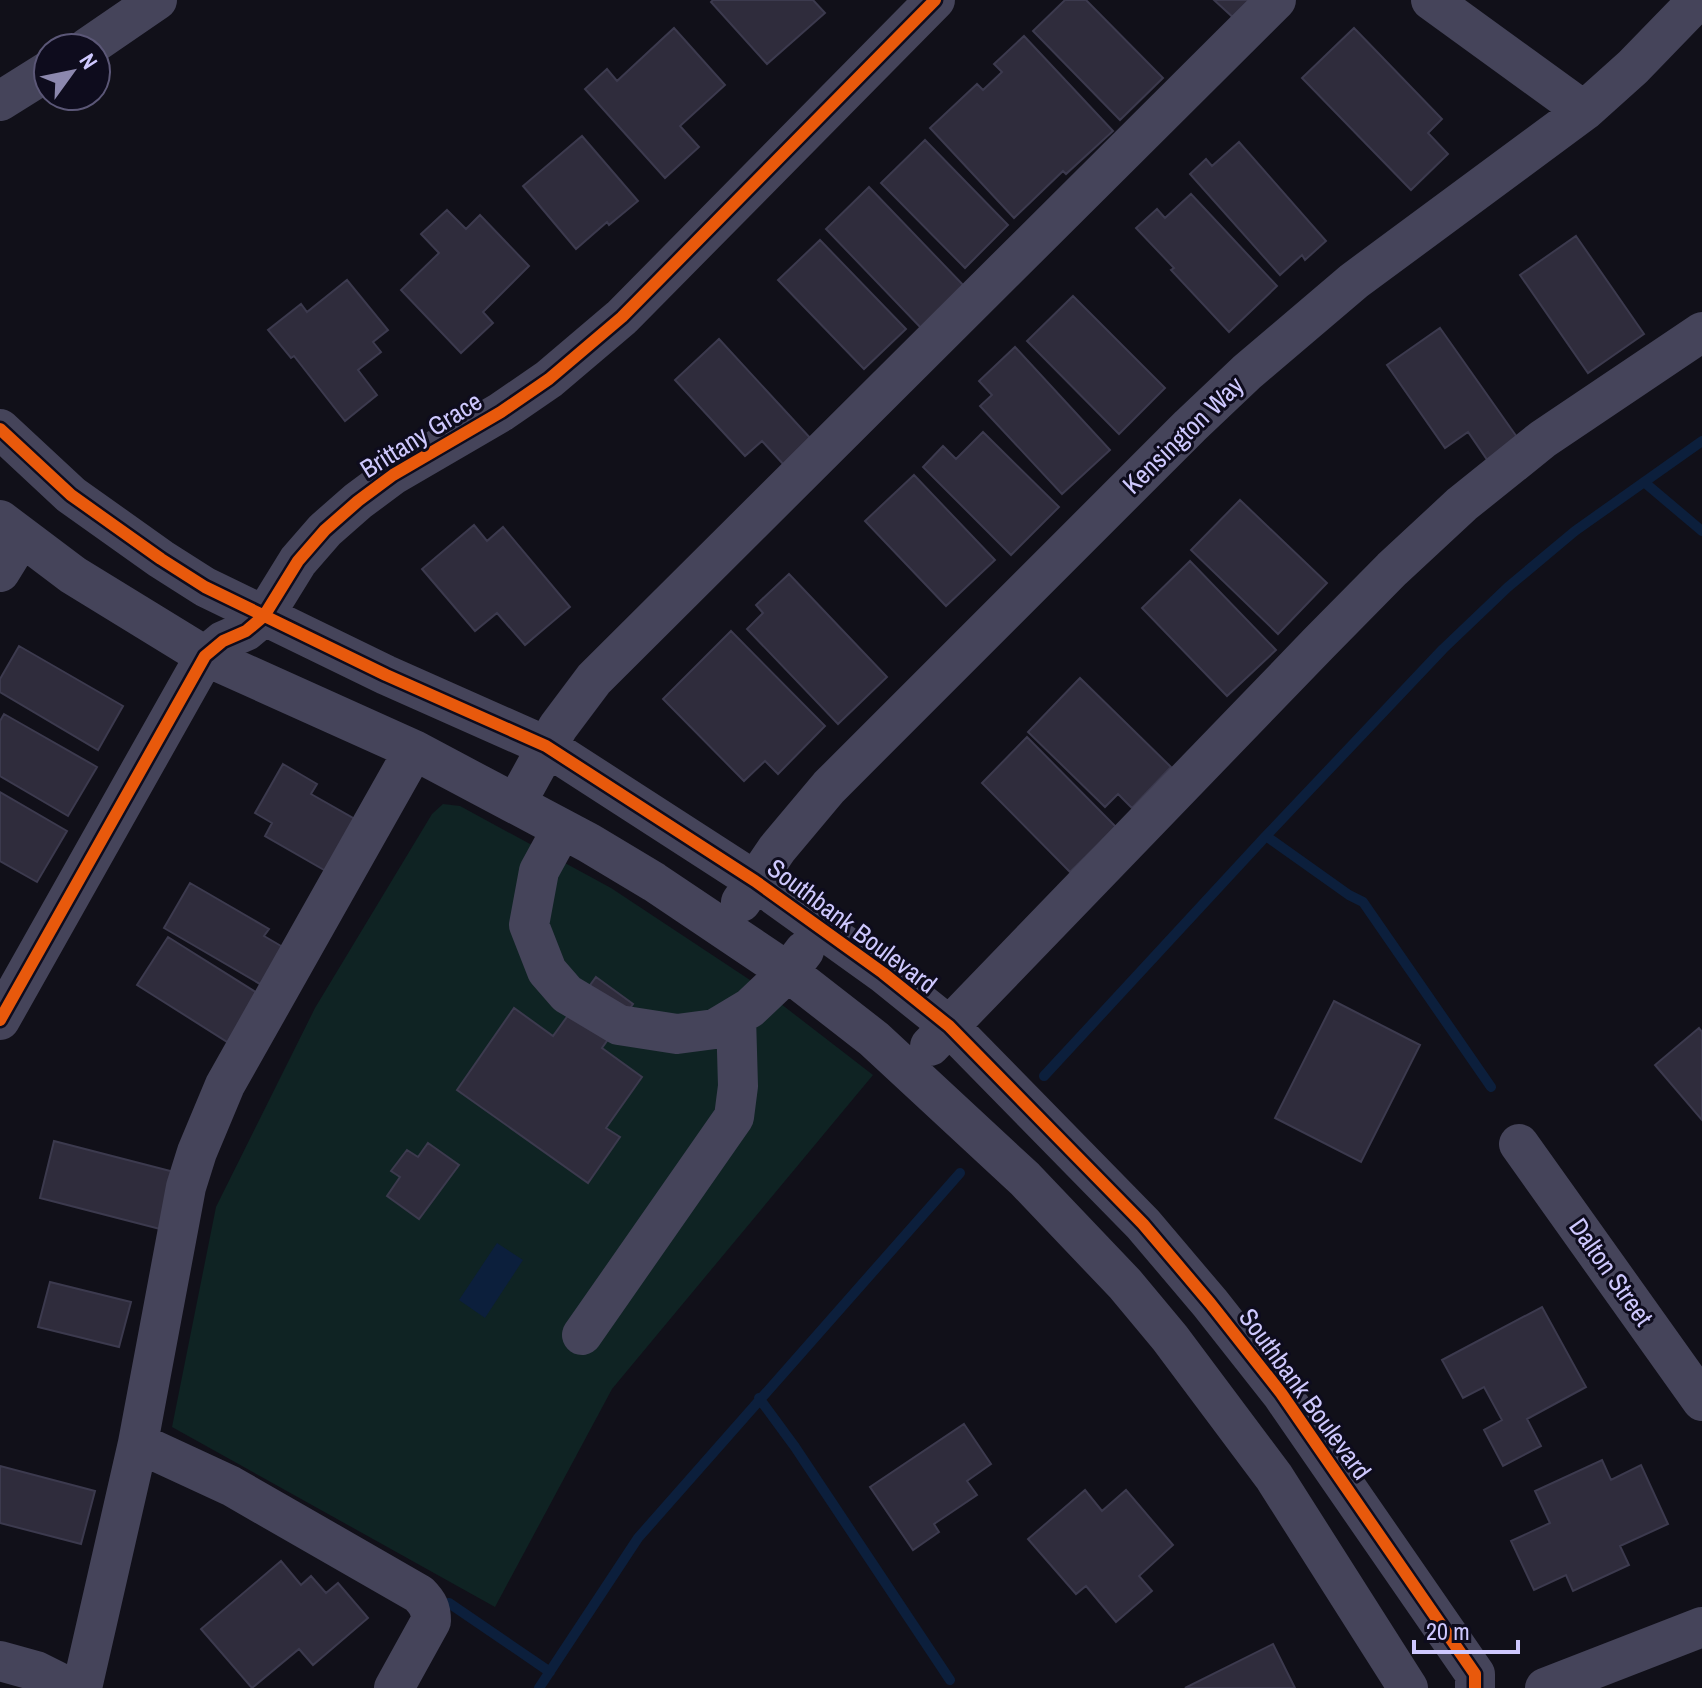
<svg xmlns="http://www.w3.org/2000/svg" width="1702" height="1688" font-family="'Archivo Narrow',sans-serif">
	<rect width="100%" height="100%" fill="#111019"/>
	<path fill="#0f2323" d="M 443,804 L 460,806 L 611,888 L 750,980 L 873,1075 L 612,1389 L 495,1607 L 172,1427 L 216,1207 L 315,1008 L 432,814 Z"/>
	<path fill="#0c1f3c" d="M 497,1243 L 523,1260 L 485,1318 L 459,1300 Z"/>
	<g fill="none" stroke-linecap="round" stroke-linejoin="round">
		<path stroke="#0c1f3c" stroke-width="10" d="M 1644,482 L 1702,531
			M 1266,836 L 1349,895 L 1363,902 L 1491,1087
			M 1044,1076 L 1266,836 L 1443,649 L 1508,587 L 1575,531 L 1702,441
			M 759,1398 L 795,1447 L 950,1680
			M 449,1603 L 550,1672
			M 539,1688 L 638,1538 L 960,1173"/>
	</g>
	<path fill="#2f2c3c" stroke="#3c3a4e" stroke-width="2" d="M 713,0 L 813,0 L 825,13 L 767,64 L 711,2 Z
		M 1065,0 L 1086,0 L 1163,78 L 1120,120 L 1033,31 Z
		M 1214,0 L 1256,0 L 1237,21 Z
		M 674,28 L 725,85 L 680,126 L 699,147 L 665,178 L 585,89 L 607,69 L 617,81 Z
		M 1354,28 L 1442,119 L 1428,133 L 1448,154 L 1411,190 L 1302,78 Z
		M 1024,36 L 1113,131 L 1066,174 L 1063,171 L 1014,218 L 930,128 L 977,84 L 983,90 L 1002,72 L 994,64 Z
		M 582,136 L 638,201 L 609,225 L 607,222 L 576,249 L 523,186 Z
		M 925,140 L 1008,225 L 965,268 L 881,183 Z
		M 1239,142 L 1326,241 L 1305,260 L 1302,255 L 1280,275 L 1190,174 L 1206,159 L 1212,166 Z
		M 869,187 L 966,288 L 923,330 L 826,229 Z
		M 1191,194 L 1277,286 L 1229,332 L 1171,270 L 1174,268 L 1136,228 L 1157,209 L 1165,218 Z
		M 447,210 L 466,229 L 480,215 L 529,266 L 483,312 L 493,323 L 461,353 L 401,290 L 439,253 L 421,234 Z
		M 1576,236 L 1644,334 L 1588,373 L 1520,275 Z
		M 820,240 L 906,329 L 864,369 L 778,280 Z
		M 347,280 L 388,330 L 373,342 L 381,352 L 358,370 L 377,395 L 345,421 L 294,356 L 291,358 L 268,330 L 301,304 L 307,312 Z
		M 1073,296 L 1165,388 L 1119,434 L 1027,341 Z
		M 1440,328 L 1519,440 L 1488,461 L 1468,432 L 1445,448 L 1387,365 Z
		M 719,339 L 812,440 L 784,465 L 762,441 L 745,456 L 675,380 Z
		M 1015,347 L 1110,450 L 1062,494 L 980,406 L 992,395 L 979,381 Z
		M 983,432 L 1059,507 L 1011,555 L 923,467 L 943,446 L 956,459 Z
		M 914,475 L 995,560 L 946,606 L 865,521 Z
		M 1240,500 L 1327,583 L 1278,634 L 1191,550 Z
		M 474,525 L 487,541 L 503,527 L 570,607 L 525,645 L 497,613 L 475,631 L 422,569 Z
		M 1190,561 L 1276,650 L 1227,696 L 1142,608 Z
		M 789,574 L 887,677 L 838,724 L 747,629 L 763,613 L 756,605 Z
		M 731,631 L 825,726 L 778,774 L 765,761 L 744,781 L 663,699 Z
		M 19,646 L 123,706 L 98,750 L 0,692 L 0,679 Z
		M 1080,678 L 1171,767 L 1132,808 L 1118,794 L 1105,807 L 1028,732 Z
		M 4,714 L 97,767 L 68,816 L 0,776 L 0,721 Z
		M 1027,737 L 1116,827 L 1070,872 L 982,783 Z
		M 283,764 L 317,784 L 311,794 L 360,822 L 331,874 L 265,836 L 272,823 L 255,813 Z
		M 0,792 L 67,831 L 37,882 L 0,861 Z
		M 190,883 L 269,929 L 264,936 L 293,953 L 272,991 L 164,928 Z
		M 168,937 L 262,996 L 232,1045 L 137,985 Z
		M 596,977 L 633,1004 L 602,1048 L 642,1077 L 606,1128 L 620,1137 L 588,1183 L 457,1090 L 514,1008 L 553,1036 Z
		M 1334,1001 L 1420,1045 L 1361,1162 L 1275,1118 Z
		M 1699,1028 L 1702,1032 L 1702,1120 L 1655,1065 Z
		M 54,1141 L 178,1173 L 164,1230 L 40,1198 Z
		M 428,1143 L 459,1165 L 419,1219 L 387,1196 L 400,1177 L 391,1171 L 407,1150 L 418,1157 Z
		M 50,1282 L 131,1302 L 119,1347 L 38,1327 Z
		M 1542,1307 L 1586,1387 L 1527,1419 L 1541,1446 L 1503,1466 L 1484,1430 L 1502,1420 L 1484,1387 L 1463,1398 L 1442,1360 Z
		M 964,1424 L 991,1464 L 967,1481 L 977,1495 L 934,1524 L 939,1532 L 913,1550 L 870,1487 Z
		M 1602,1460 L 1611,1480 L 1641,1465 L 1668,1524 L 1620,1546 L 1629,1565 L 1573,1591 L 1566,1575 L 1534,1590 L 1511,1541 L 1550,1523 L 1535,1491 Z
		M 0,1466 L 95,1491 L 81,1544 L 0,1523 Z
		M 1085,1490 L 1102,1511 L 1126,1490 L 1173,1545 L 1139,1576 L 1152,1591 L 1116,1622 L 1086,1586 L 1076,1594 L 1028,1539 Z
		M 281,1561 L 301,1585 L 311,1576 L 326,1593 L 338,1583 L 368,1618 L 313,1665 L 299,1649 L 252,1688 L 201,1629 Z
		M 1273,1644 L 1295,1688 L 1185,1688 Z"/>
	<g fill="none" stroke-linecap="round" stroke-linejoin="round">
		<path stroke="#45445a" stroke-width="40" d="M 1431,0 L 1584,111
			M 87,48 L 157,0
			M 0,101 L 48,71
			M 0,429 L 71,495 L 161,559 L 205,587 L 386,675 L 546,746 L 755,881 L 883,973 L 949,1026 L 1143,1224 L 1210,1303 L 1281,1393 L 1475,1674 L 1475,1688
			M 0,520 L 73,575 L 205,656 L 414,750 L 589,843 L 654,882 L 788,972 L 874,1039 L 1025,1179 L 1125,1284 L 1170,1338 L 1274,1477 L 1408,1688
			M 0,572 L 21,538
			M 516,803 L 558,727 L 594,679 L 1276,0
			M 562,829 L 539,871 L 529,925 L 547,971 L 567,994 L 619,1025 L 677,1034 L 715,1029 L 750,1008 L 788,972 L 804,951
			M 741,902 L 777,849 L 829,787 L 1190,426 L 1247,372 L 1354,281 L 1584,111 L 1633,67 L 1698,0
			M 0,1020 L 205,656 L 223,641 L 246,631 L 264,616 L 298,561 L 325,530 L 358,501 L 393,475 L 501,412 L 549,379 L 622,317 L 935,0
			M 930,1046 L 1319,643 L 1392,569 L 1462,504 L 1543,439 L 1702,332
			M 1519,1144 L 1702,1401
			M 582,1335 L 734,1117 L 738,1086 L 736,1017
			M 138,1443 L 231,1486 L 419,1594 C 428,1603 431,1609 431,1621 L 394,1688
			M 0,1661 L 36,1671 L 70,1688
			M 82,1688 L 138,1443 L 186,1187 L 197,1152 L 225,1085 L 414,750
			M 1545,1688 L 1702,1627"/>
		<defs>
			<path id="cycleway" d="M 0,429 L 71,495 L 161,559 L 205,587 L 386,675 L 546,746 L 755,881 L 883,973 L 949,1026 L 1143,1224 L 1210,1303 L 1281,1393 L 1475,1674 L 1475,1688
				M 0,1020 L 205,656 L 223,641 L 246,631 L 264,616 L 298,561 L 325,530 L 358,501 L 393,475 L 501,412 L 549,379 L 622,317 L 935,0"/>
		</defs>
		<use href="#cycleway" stroke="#0e0c1d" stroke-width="17"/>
		<use href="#cycleway" stroke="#e8590c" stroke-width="12"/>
	</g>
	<g text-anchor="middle" stroke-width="6" stroke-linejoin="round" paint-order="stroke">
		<g font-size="26" fill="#cec8fe" stroke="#0e0c1d">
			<text transform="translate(421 435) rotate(-32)" y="9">Brittany Grace</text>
			<text transform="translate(1183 435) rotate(-44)" y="9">Kensington Way</text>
			<text transform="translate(852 926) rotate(37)" y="9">Southbank Boulevard</text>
			<text transform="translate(1611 1272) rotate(55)" y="9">Dalton Street</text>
			<text transform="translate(1305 1394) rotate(54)" y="9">Southbank Boulevard</text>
		</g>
	</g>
	<g transform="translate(72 72) rotate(57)"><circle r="38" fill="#0e0c1d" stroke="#5b5777" stroke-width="2"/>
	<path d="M0-6L14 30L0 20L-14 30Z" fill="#8c88ae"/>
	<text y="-12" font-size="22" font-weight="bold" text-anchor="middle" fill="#cec8fe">N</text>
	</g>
	<path d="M1414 1640v12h104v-12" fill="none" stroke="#cec8fe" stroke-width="4"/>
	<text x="1426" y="1640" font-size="24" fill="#cec8fe" stroke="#0e0c1d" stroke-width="6" paint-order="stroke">20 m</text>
</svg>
